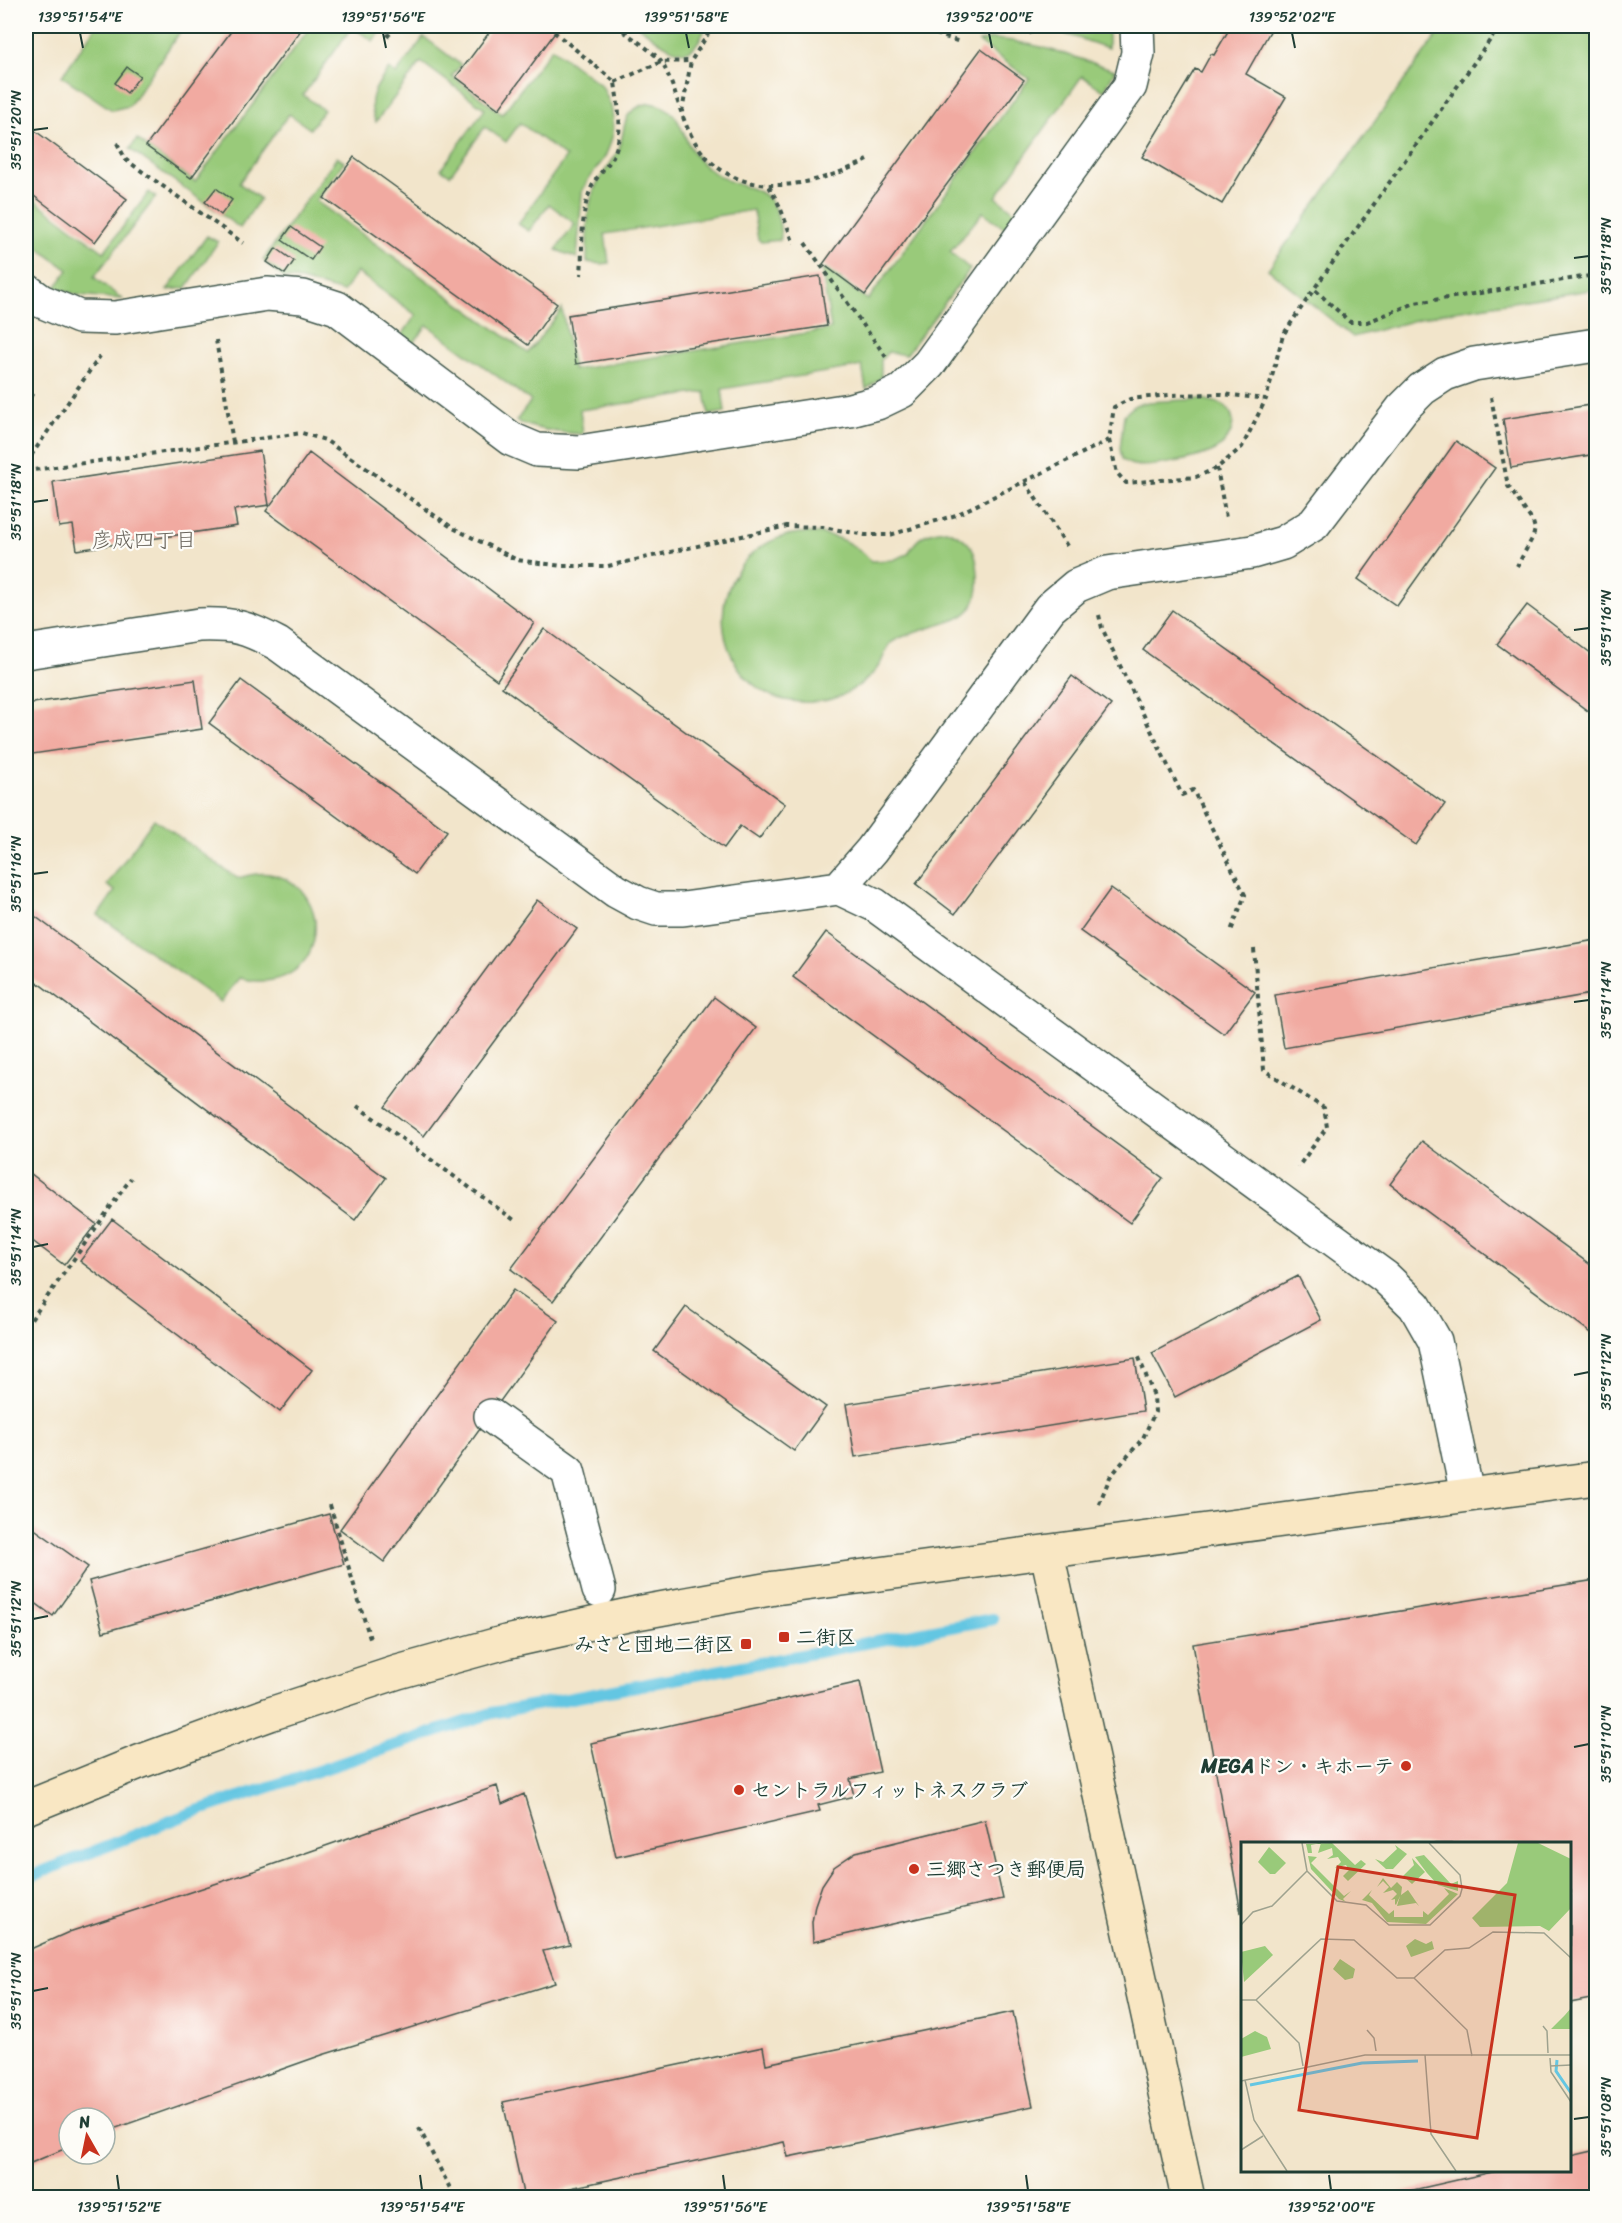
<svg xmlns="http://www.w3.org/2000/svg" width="1622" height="2223" font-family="Sriracha,'Klee One',sans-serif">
	<rect width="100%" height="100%" fill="#fdfcf7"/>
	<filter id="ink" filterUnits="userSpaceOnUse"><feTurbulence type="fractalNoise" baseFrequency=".0167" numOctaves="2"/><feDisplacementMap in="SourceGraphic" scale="12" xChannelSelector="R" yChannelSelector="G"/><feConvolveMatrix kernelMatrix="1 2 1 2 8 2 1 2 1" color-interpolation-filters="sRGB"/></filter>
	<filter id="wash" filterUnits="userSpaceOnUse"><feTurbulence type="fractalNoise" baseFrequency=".008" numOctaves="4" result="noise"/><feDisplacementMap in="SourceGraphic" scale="24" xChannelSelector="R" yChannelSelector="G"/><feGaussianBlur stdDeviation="1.35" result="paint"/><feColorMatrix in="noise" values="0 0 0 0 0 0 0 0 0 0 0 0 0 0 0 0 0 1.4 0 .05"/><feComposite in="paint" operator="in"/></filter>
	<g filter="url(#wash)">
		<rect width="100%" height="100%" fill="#f2e5cb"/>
		<path fill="#99ca7a" stroke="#5c8457" stroke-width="1.5" d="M 96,26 L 184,26 L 129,106 L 112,110 L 62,76 Z
			M 311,26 L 384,26 L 373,41 L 352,27 L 303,95 L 324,110 L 310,129 L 289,114 L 239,183 L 260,199 L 240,228 L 130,149 L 137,139 L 195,182 Z
			M 638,26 L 707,26 C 703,32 698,45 692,49 C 678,60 650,34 638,26 Z
			M 1041,26 L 1108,26 L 1108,48 L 1048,28 Z
			M 1444,26 L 1596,26 L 1596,289 L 1442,313 L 1353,337 L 1268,269 Z
			M 424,37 L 461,65 L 452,76 L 502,114 L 552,48 L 602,86 L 611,106 L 613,118 L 613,134 L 609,147 L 604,159 L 589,178 L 582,192 L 577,258 L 556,250 L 575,224 L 549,204 L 529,231 L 518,224 L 566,157 L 520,123 L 506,142 L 485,127 L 450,175 L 441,169 L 485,109 L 421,62 L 376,122 C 365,100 376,86 389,69 L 396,74 Z
			M 992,39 C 1034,41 1075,58 1115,70 L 1104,91 L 1082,76 L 996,197 L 1018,214 L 1004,228 L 983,212 L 950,252 L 970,269 L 906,355 L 888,352 L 881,360 L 881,378 L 866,389 L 862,366 L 722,389 L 725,412 L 709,415 L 705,392 L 580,410 L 583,434 C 560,433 537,430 516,421 L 531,401 L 427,325 L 412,345 L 402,335 L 416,315 L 357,272 L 343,292 L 301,280 L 283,278 L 263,260 L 337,157 L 344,162 L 316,201 L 528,353 L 562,309 L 573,370 L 831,329 L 822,271 L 826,269 L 868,300 L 1029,79 L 979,42 Z
			M 649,103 C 685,108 678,134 696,156 C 705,168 719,177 734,183 C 749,188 765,190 773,205 C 779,215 780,226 781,237 L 780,240 L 761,242 L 758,239 L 753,210 L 605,234 L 609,263 L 601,264 L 587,262 C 588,240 585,215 593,193 C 598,176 612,165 619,149 C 627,125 619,112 649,103 Z
			M 149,192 L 156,197 L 94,277 L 122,299 L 78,295 L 55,288 L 68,270 L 26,239 L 26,194 L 104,252 Z
			M 207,236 L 218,242 L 186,288 L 167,290 Z
			M 1202,399 C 1208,401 1215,401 1220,404 C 1241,413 1233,439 1217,449 C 1202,458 1146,470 1130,464 C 1127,463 1125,461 1122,459 L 1120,449 L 1124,415 L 1135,405 L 1148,402 Z
			M 946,530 C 963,536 974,544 977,564 C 985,625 954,617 911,634 C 904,636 895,639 890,644 C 885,649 884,658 880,664 C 873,676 862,684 850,691 C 831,704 807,704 785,700 C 766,697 748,682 738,667 C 694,599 755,513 834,537 C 849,541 860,551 872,561 L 893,560 L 908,554 C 917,536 927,532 946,530 Z
			M 154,819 L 237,878 C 247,876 258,872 269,874 C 342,886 326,1001 239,978 L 221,1002 L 98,915 L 115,891 L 107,885 Z"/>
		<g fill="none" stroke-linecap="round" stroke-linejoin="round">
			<path stroke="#64c6e2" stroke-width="12" d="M 26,1878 L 191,1813 L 492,1713 L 993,1619"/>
		</g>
		<g id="blocks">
			<path fill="#f1aaa1" d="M 235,26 L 304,26 L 191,178 L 146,146 Z
				M 494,26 L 560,26 L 499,109 L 456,77 Z
				M 1231,26 L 1273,26 L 1246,74 L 1286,97 L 1222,204 L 1142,157 L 1195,69 L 1201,72 L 1211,54 L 1214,55 Z
				M 981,49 L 1024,80 L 865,295 L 823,264 Z
				M 127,67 L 140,76 L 127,93 L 115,83 Z
				M 26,124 L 127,199 L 95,242 L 26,190 Z
				M 354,157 L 557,304 L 528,345 L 324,198 Z
				M 216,188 L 232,200 L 221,215 L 205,202 Z
				M 291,227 L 320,247 L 311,260 L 282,240 Z
				M 276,248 L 294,261 L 285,274 L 267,262 Z
				M 820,276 L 827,326 L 576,364 L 568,315 Z
				M 26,390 L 33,395 L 26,406 Z
				M 1596,404 L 1596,454 L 1511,468 L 1503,419 Z
				M 1456,441 L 1495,468 L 1397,606 L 1358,579 Z
				M 260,451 L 269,505 L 234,510 L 237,526 L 77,550 L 73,525 L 59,527 L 53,482 Z
				M 309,453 L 534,623 L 497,680 L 266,511 Z
				M 1527,605 L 1596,657 L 1596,717 L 1497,644 Z
				M 1172,610 L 1445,804 L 1416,845 L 1143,650 Z
				M 544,629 L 785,804 L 759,839 L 740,826 L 724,848 L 502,687 Z
				M 1072,676 L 1111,705 L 955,914 L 916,884 Z
				M 195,680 L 202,729 L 26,755 L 26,704 Z
				M 241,680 L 447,831 L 415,874 L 209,723 Z
				M 1111,888 L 1255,992 L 1224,1034 L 1080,931 Z
				M 537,900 L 577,929 L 424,1136 L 385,1107 Z
				M 32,914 L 386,1178 L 355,1220 L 26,974 L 26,924 Z
				M 826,932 L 1163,1178 L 1130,1223 L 793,977 Z
				M 1596,940 L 1596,993 L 1284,1048 L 1275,995 Z
				M 714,997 L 756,1028 L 553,1301 L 511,1269 Z
				M 1422,1141 L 1596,1269 L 1596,1332 L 1594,1335 L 1390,1184 Z
				M 26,1170 L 96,1224 L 64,1265 L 26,1236 Z
				M 112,1219 L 312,1370 L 280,1412 L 80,1261 Z
				M 1298,1276 L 1321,1320 L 1175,1397 L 1152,1353 Z
				M 513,1290 L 558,1321 L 384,1562 L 340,1529 Z
				M 686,1307 L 826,1407 L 794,1451 L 654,1351 Z
				M 1135,1358 L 1143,1411 L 855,1457 L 846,1404 Z
				M 329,1514 L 344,1564 L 103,1632 L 89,1581 Z
				M 26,1523 L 88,1567 L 53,1616 L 26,1596 Z
				M 1596,1580 L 1596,1998 L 1570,2003 L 1570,1844 L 1242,1844 L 1241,1913 L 1193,1644 Z
				M 860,1682 L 880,1772 L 850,1779 L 854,1796 L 818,1805 L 820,1811 L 616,1857 L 591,1743 Z
				M 497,1786 L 502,1804 L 524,1794 L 570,1945 L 543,1951 L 555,1983 L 322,2055 L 105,2132 L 105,2118 L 69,2118 L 69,2147 L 26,2165 L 26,1951 L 69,1932 L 254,1871 Z
				M 985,1820 L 1003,1899 L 813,1942 L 812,1922 L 815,1905 L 822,1885 L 834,1867 L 856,1852 Z
				M 1013,2012 L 1033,2106 L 788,2157 L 784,2142 L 524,2198 L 503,2102 L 763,2047 L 766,2064 Z
				M 1596,2150 L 1596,2198 L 1378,2198 L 1501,2170 L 1570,2170 L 1570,2156 Z"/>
		</g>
	</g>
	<g filter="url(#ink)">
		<use href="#blocks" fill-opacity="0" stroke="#3f564b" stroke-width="1.5"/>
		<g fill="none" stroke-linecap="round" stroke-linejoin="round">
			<defs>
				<path id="street" d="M 26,290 L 41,301 L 79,317 L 115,318 L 267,294 L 303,297 L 337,308 L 511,439 L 537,450 L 579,452 L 850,410 L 877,403 L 902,391 L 929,364 L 1130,86 L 1138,53 L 1137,26
					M 26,652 L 199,625 C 235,624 246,627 278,644 L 616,891 L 638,903 L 656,909 L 683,909 L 839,888 L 872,850 L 1050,608 L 1076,586 L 1107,573 L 1252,552 L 1283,543 L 1314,524 L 1402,409 L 1422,389 L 1445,374 L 1474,364 L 1596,345
					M 839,888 L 875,905 L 1385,1277 L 1415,1306 L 1435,1341 L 1467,1494
					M 491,1416 L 568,1471 L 599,1590"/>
				<path id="secondary" d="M 1047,1553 L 1188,2198
					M 26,1808 L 139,1762 L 270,1714 L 398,1672 L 506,1642 L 637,1613 L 775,1588 L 1596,1478"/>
			</defs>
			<use href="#street" stroke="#3f564b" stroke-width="36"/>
			<use href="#secondary" stroke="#3f564b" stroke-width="36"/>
			<path stroke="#3f564b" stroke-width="4" stroke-dasharray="4.5 4.5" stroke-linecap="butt" d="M 433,26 L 434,26
				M 547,26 L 615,82 C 618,107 625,137 611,160 C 604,170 594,179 590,191 C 580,216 583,248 581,275
				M 616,26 C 627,34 656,53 662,63 C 675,85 679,113 691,135 C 728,206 809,189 868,160
				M 920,26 L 927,31 L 960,42
				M 1500,26 L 1314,289 L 1350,322 L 1367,322 L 1415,303 L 1596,275
				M 1029,34 L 1036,26
				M 387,37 L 396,26
				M 615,82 L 661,62 L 691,61
				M 682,112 L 691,61 L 713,26
				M 117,143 L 126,160 L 243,243
				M 769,186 L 780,207 L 794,244
				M 805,243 L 886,357
				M 216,340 L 233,442
				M 1491,397 L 1508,486 L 1533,522 L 1535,529 L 1533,537 L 1517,566
				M 1109,440 L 1117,473 L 1126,483 L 1196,477 L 1217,468 L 1242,447 L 1266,399
				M 26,463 L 100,356
				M 1217,468 L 1226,518
				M 26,471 L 302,433 L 325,440 L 453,528 L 517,560 L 562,566 L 608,566 L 787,526 L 823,527 L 865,535 L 890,535 L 956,515 L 1109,440 L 1114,407 L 1130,399 L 1169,395 L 1222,394 L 1266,399 L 1283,335 L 1314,289
				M 1025,482 L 1069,549
				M 1099,615 L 1102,628 L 1182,795 L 1193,790 L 1245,895 L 1231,931
				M 1254,949 L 1264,1070 L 1324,1108 L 1327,1127 L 1298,1167
				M 357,1106 L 517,1222
				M 26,1327 L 131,1178
				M 1099,1504 L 1110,1477 L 1143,1438 L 1155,1412 L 1154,1396 L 1138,1355
				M 330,1505 L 371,1642
				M 419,2128 L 455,2198"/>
			<use href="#street" stroke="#fff" stroke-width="33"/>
			<use href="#secondary" stroke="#f9e7c3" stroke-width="33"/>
		</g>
	</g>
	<path fill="none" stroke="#1f3d34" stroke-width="2" d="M 80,33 L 83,48M 383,33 L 386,48M 686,33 L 689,48M 989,33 L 992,48M 1292,33 L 1295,48M 33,130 L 48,128M 1574,258 L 1589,256M 33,502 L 48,500M 1574,630 L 1589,628M 33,874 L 48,872M 1574,1002 L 1589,1000M 33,1247 L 48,1244M 1574,1375 L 1589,1372M 33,1619 L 48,1616M 1574,1747 L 1589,1744M 33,1991 L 48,1988M 1574,2119 L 1589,2117M 117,2175 L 119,2190M 420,2175 L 422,2190M 723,2175 L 725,2190M 1026,2175 L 1028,2190M 1329,2175 L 1331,2190"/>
	<g fill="#c8321e" stroke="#fdfcf7" stroke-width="2">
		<rect x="778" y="1631" width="12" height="12" rx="3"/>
		<rect x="740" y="1638" width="12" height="12" rx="3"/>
		<circle cx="1406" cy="1766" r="6"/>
		<circle cx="739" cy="1790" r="6"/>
		<circle cx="914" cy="1869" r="6"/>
	</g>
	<g text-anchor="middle" stroke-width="4.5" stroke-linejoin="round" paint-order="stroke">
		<g font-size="20" font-weight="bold" fill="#1f3d34" stroke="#fdfcf7" text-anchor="start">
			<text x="796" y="1644">二街区</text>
			<text x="734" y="1651" text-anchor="end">みさと団地二街区</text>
			<text x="1394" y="1773" text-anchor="end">MEGAドン・キホーテ</text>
			<text x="751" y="1797">セントラルフィットネスクラブ</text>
			<text x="926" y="1876">三郷さつき郵便局</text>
		</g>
		<g font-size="21" fill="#68635a" stroke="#fdfcf7">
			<text x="144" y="547">彦成四丁目</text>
		</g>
	</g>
	<g transform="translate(1241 1842)">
		<rect width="330" height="330" fill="#f2e5cb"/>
		<path d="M 80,1 L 70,3 L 71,11 L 67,11 L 65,2 L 91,1 L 114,23 L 120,18 L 125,22 L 107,39 L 102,34 L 108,28 L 105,23 L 94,26 L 100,20 L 97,15 L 86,17 L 92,13 L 91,6 L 77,11 ZM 277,1 L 297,1 L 330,17 L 330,66 L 308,89 L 299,84 L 239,85 L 231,76 L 266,41 ZM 154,3 L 166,12 L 152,27 L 145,27 L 134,17 L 142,20 L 156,7 ZM 28,5 L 45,21 L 34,32 L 29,32 L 17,20 ZM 183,13 L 210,42 L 217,39 L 217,49 L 197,43 L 186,31 L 174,15 ZM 67,14 L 76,15 L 70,21 L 103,54 L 110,49 L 102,57 L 105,60 L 98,57 L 70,27 ZM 171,16 L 184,30 L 171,42 L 162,34 L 173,23 ZM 142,36 L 150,46 L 156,40 L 161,45 L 160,53 L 167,48 L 178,64 L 175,61 L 156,64 L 159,54 L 155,63 L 154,62 L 154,57 L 150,58 L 156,52 L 152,48 L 142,51 L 148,45 L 142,39 L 136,45 ZM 203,46 L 217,52 L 185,82 L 146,80 L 131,61 L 121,58 L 131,48 L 128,53 L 148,72 L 153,68 L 153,75 L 182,75 L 182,69 L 187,73 L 208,52 ZM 174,97 L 185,102 L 191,99 L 193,107 L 170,115 L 165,104 ZM 24,104 L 32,113 L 3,140 L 0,110 ZM 99,117 L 114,127 L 112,136 L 104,138 L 92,127 ZM 330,166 L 330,187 L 310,187 L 324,173 ZM 14,189 L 26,195 L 30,207 L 0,215 L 0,197 Z" fill="#99ca7a"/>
		<path fill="none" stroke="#64c6e2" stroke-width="3" d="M 316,218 L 315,229 L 330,251M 9,243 L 121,221 L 177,219"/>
		<path fill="none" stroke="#9ea28f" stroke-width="1.5" d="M 61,1 L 66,29M 0,83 L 12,70 L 31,64 L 66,29 L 96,59 L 125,63 L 148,83 L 189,83 L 219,54 L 221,47 L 219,33 L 188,1M 173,136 L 226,188 L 231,214M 0,158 L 15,158 L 80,97 L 113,98 L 156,136 L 173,136 L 204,108 L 228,106 L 252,90 L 303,91 L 330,116M 15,158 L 58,201 L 62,224M 302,184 L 306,189 L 307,211M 126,188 L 133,196 L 135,209M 184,213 L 190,292 L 215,329M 309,216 L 310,230 L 330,260M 309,224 L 330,223M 4,238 L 13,278 L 46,329M 0,239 L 124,213 L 330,213M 0,308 L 22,294"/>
		<path fill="#c8321e" fill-opacity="0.15" stroke="#c8321e" stroke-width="3" d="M 97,25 L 274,53 L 236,296 L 58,268 Z"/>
		<rect width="330" height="330" fill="none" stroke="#1f3d34" stroke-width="3"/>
	</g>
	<rect width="1622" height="2223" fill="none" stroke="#fdfcf7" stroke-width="66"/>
	<g transform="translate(87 2136) rotate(351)"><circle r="28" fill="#fdfcf7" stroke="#a4b0a9" stroke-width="1.5"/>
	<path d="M0-4.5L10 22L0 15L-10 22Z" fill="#c8321e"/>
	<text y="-9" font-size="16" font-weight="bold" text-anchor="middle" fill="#1f3d34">N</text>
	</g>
	<rect x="33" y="33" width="1556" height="2157" fill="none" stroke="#1f3d34" stroke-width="2"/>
	<g font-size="15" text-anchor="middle" fill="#1f3d34">
		<text x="80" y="22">139°51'54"E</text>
		<text x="383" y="22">139°51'56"E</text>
		<text x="686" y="22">139°51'58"E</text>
		<text x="989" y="22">139°52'00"E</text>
		<text x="1292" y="22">139°52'02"E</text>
		<text transform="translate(16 130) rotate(-90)" y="5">35°51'20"N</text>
		<text transform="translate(1606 256) rotate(-90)" y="5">35°51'18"N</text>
		<text transform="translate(16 502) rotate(-90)" y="5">35°51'18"N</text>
		<text transform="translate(1606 628) rotate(-90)" y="5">35°51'16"N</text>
		<text transform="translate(16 874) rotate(-90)" y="5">35°51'16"N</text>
		<text transform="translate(1606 1000) rotate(-90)" y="5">35°51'14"N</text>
		<text transform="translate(16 1247) rotate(-90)" y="5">35°51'14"N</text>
		<text transform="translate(1606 1372) rotate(-90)" y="5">35°51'12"N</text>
		<text transform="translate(16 1619) rotate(-90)" y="5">35°51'12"N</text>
		<text transform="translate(1606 1744) rotate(-90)" y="5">35°51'10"N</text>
		<text transform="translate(16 1991) rotate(-90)" y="5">35°51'10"N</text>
		<text transform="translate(1606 2117) rotate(-90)" y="5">35°51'08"N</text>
		<text x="119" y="2212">139°51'52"E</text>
		<text x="422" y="2212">139°51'54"E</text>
		<text x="725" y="2212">139°51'56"E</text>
		<text x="1028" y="2212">139°51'58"E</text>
		<text x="1331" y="2212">139°52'00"E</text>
	</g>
</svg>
